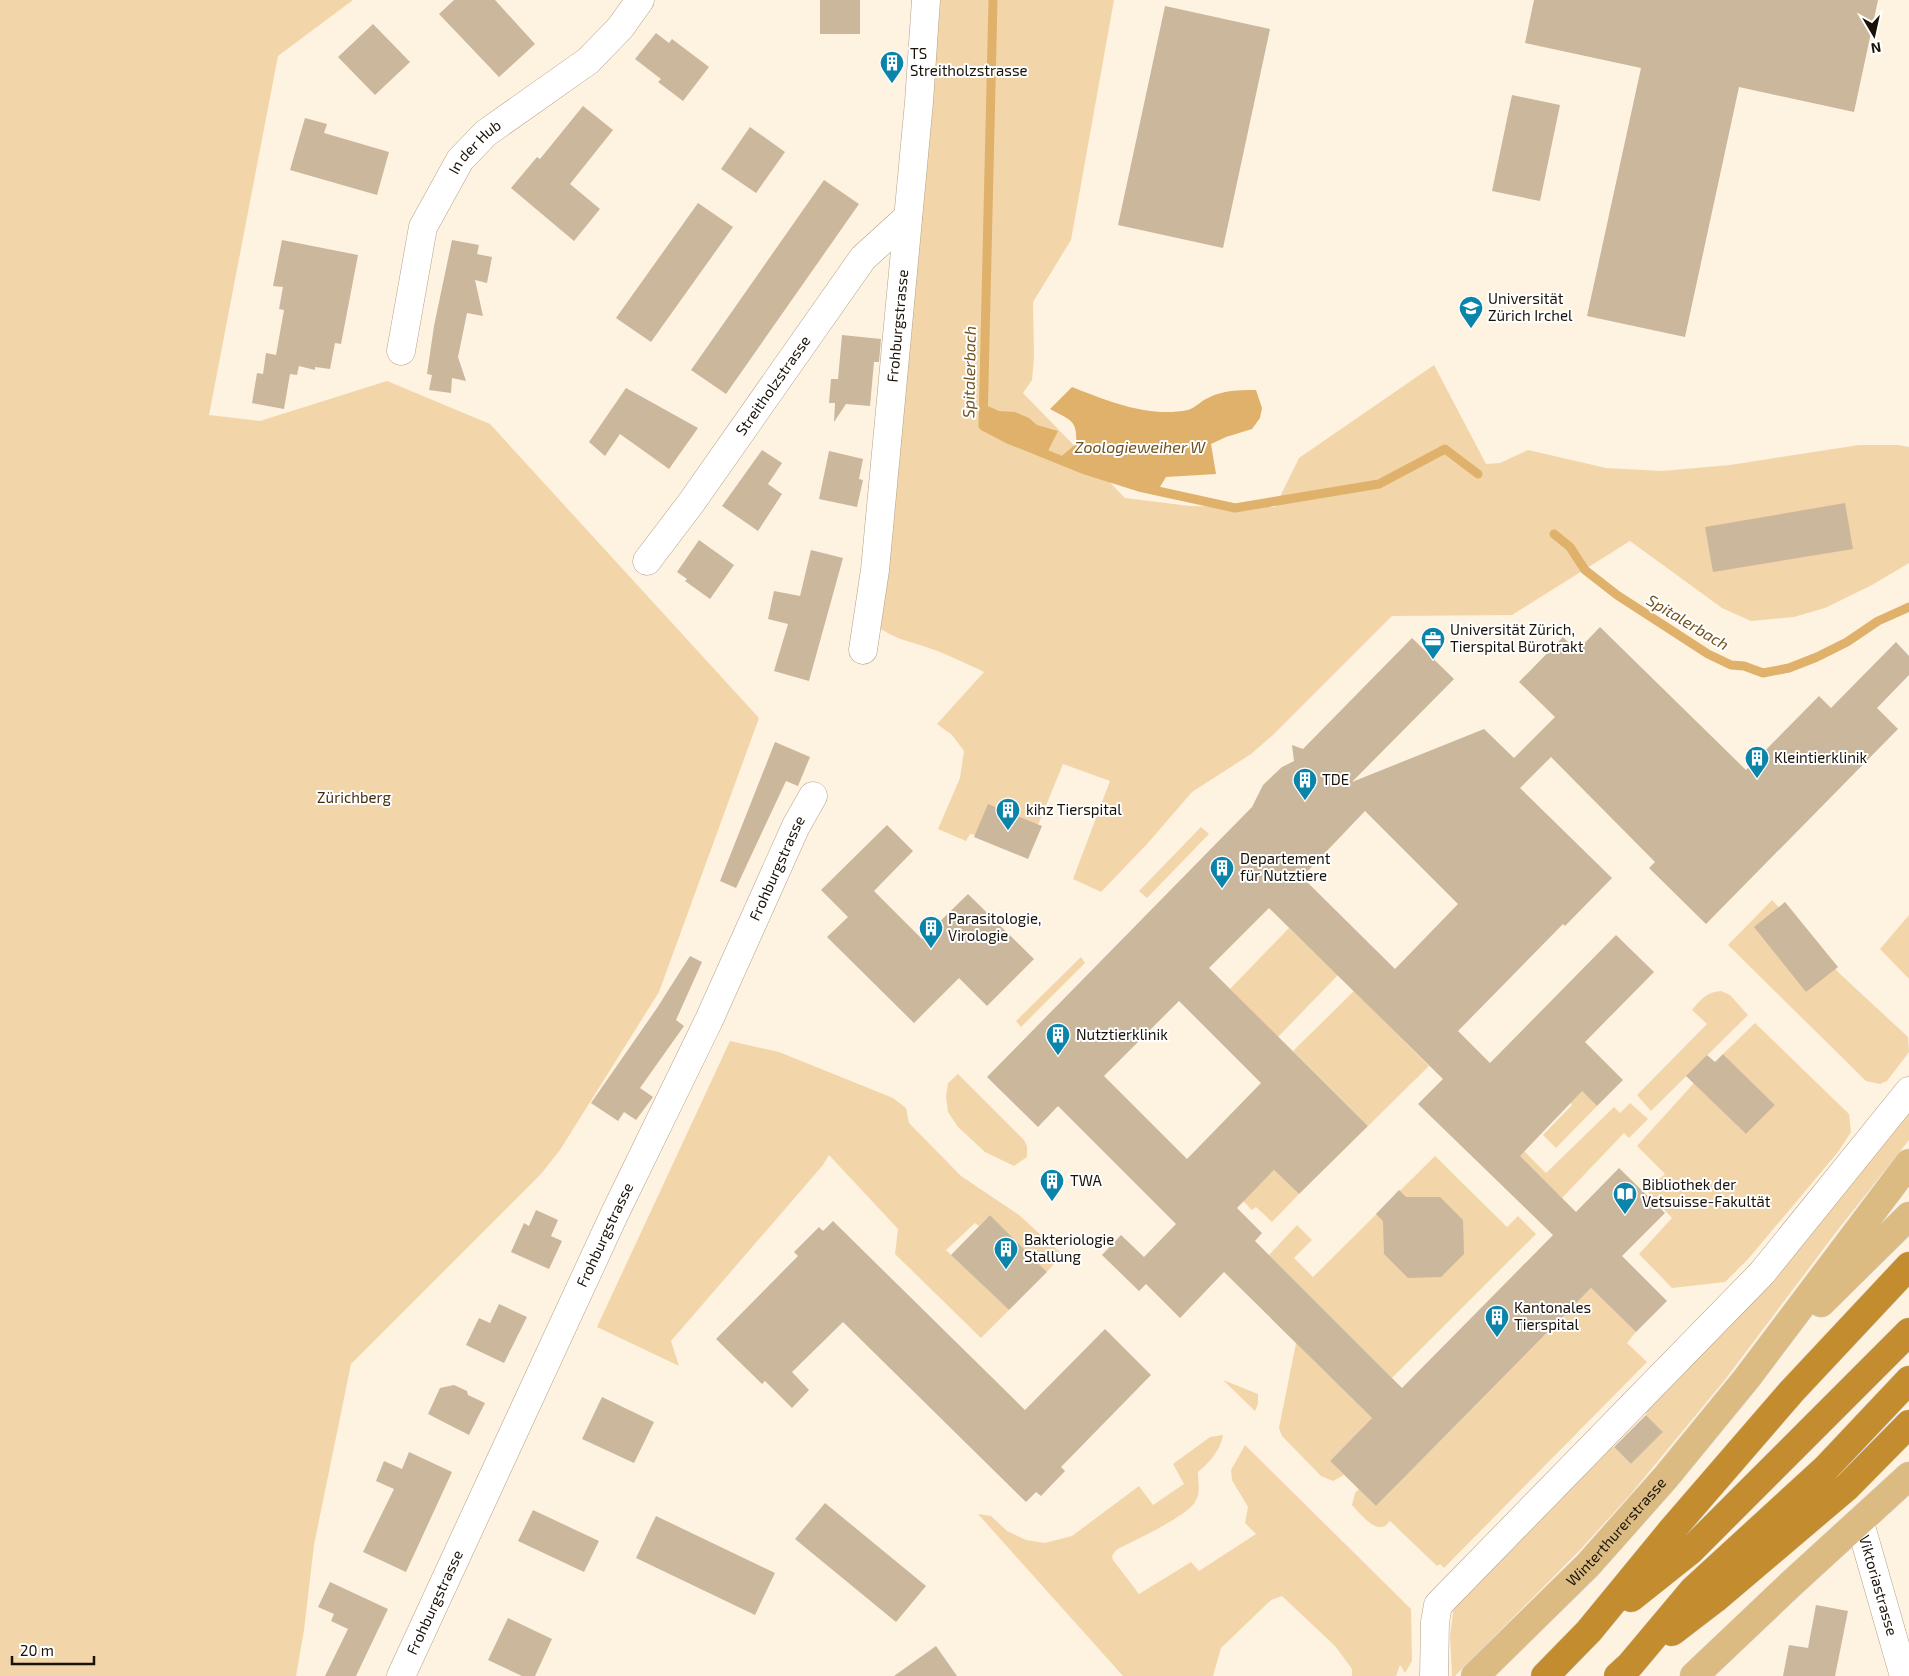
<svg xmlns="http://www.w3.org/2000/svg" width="1909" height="1676" font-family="'Exo 2',sans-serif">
	<rect width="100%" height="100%" fill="#fef2e1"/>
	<path fill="#f3d5aa" d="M 0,0 L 353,0 L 278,56 L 209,415 L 260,421 L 387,381 L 490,424 L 759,718 L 659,992 L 560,1150 L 541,1174 L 351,1364 L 314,1545 L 304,1630 L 296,1676 L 0,1676 Z
		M 940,0 L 1114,0 L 1071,240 L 1033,302 L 1034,357 L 1032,380 L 1023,393 L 1125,498 L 1190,506 L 1275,507 L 1299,458 L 1434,365 L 1486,464 L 1500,463 L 1528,450 L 1606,468 L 1662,471 L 1730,465 L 1859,445 L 1898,445 L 1909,447 L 1909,563 L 1872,585 L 1825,608 L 1794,617 L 1751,621 L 1722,608 L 1630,541 L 1512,615 L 1392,616 L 1273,735 L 1251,754 L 1192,792 L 1148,843 L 1101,892 L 1073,879 L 1110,781 L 1063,764 L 1038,825 L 975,835 L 970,834 L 966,841 L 938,829 L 960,778 L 964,751 L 952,735 L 937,724 L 984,672 C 965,663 945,653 926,647 C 908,641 891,638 876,625 L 901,406 Z
		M 1201,827 L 1209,834 L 1147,898 L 1139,891 Z
		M 1772,900 L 1839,973 L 1908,1037 L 1909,1052 L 1887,1081 L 1880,1084 L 1866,1081 L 1728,945 Z
		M 1909,915 L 1909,979 L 1880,949 Z
		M 1289,928 L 1338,975 L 1278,1037 L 1230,989 Z
		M 1081,957 L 1085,963 L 1021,1027 L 1016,1021 Z
		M 1354,991 L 1429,1066 L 1368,1126 L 1293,1051 Z
		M 1721,991 L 1730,995 L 1748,1015 L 1651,1111 L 1637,1095 L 1707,1024 L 1692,1010 C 1701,999 1707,992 1721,991 Z
		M 1755,1023 L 1849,1114 L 1851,1132 L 1838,1152 L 1749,1258 L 1725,1282 L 1672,1288 L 1639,1254 L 1672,1218 L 1646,1190 L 1665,1174 L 1637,1146 L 1694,1083 L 1746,1134 L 1775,1105 L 1723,1054 Z
		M 730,1041 L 779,1052 L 893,1098 L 906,1108 L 909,1123 L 961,1176 L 1019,1215 L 1062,1254 L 1047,1272 L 990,1215 L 979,1226 L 975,1223 L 946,1250 L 1009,1310 L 981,1338 L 895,1254 L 898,1229 L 829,1155 L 823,1165 L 671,1341 L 679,1366 L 597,1327 Z
		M 958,1074 L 1024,1140 L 1027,1146 L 1027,1157 L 1014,1166 L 985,1152 L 958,1127 L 948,1112 L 946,1097 L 948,1083 Z
		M 1565,1074 L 1597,1106 L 1556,1148 L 1543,1135 L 1572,1105 L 1559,1091 L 1506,1133 L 1546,1173 L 1614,1107 L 1620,1113 L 1630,1103 L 1648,1119 L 1629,1138 L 1624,1133 L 1562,1198 L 1496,1133 Z
		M 1909,1105 L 1909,1140 L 1837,1231 L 1724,1381 L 1630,1495 L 1580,1550 L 1455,1676 L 1452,1676 L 1450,1636 L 1454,1605 L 1602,1449 L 1614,1447 L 1631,1464 L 1663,1432 L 1646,1415 L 1649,1402 Z
		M 1435,1156 L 1507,1227 L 1518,1216 L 1536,1234 L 1392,1378 L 1269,1255 L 1297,1225 L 1312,1240 L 1294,1258 L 1313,1277 Z
		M 1201,1159 L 1260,1184 L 1274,1170 L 1299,1194 L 1272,1222 L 1256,1207 L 1252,1210 Z
		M 1591,1288 L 1636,1332 L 1627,1343 L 1647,1362 L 1444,1568 L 1440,1564 L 1437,1566 L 1390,1521 C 1388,1522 1387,1525 1385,1526 C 1373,1532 1359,1512 1352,1505 L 1355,1493 L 1359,1489 L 1376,1506 Z
		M 1296,1343 L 1372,1418 L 1330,1461 L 1344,1475 L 1333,1481 L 1321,1476 L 1282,1436 L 1279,1428 Z
		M 1223,1380 L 1258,1394 L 1258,1404 L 1255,1411 Z
		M 1223,1435 C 1220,1451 1210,1462 1198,1472 C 1198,1482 1201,1494 1195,1502 C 1186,1517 1133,1541 1116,1550 L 1112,1556 L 1113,1560 L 1139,1594 L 1191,1562 L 1199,1571 L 1256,1534 L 1245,1523 L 1248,1507 L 1232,1480 L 1231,1470 L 1245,1445 L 1411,1609 L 1412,1661 L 1405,1673 L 1400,1665 L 1396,1676 L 1352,1676 L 1352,1669 L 1335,1646 L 1282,1596 L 1271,1600 L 1221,1648 L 1213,1676 L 1123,1676 L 978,1514 L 991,1516 L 1007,1531 L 1026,1540 L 1045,1543 L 1072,1536 L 1139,1486 L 1153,1505 L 1184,1484 L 1173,1464 L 1210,1437 Z"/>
	<path fill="#dfb16a" d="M 1072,387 C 1108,401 1148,418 1188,410 C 1195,408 1201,401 1208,398 C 1223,390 1239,390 1256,390 L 1262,408 L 1260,418 L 1252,429 L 1226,437 L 1211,444 L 1216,474 L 1166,477 L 1157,492 L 1057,460 L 1076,444 C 1078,419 1069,420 1050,409 Z
		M 983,404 L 999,411 L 1015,412 L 1029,418 L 1037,425 L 1058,431 L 1047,453 L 1018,443 L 983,426 Z"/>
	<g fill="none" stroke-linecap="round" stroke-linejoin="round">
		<path stroke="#dfb16a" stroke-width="9" d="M 993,0 L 983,426 L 1008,439 L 1085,470 L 1139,487 L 1235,508 L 1379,484 L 1445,449 L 1478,474
			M 1554,534 L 1570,547 L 1585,570 L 1617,595 L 1708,654 L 1731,665 L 1744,666 L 1763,673 L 1789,668 L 1817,657 L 1847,642 L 1878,621 L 1909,607"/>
	</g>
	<path fill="#cbb79c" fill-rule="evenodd" d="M 454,0 L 495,0 L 535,44 L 499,77 L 439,14 Z
		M 820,0 L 860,0 L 860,34 L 820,34 Z
		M 1534,0 L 1878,0 L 1854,112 L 1739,87 L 1685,337 L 1587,316 L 1641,68 L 1525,43 Z
		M 1165,6 L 1270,29 L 1223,248 L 1118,225 Z
		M 373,24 L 410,62 L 375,95 L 338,57 Z
		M 656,33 L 669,43 L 672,39 L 709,67 L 683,101 L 658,82 L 661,79 L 635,59 Z
		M 1512,95 L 1560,105 L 1540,201 L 1492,191 Z
		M 583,106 L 613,130 L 570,184 L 600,209 L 574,241 L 511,188 L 537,157 L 540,159 Z
		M 305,118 L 327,124 L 324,133 L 389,152 L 377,195 L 290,170 Z
		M 750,127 L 785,152 L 756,193 L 721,169 Z
		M 824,180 L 859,204 L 726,394 L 691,370 Z
		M 698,203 L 733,227 L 651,342 L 616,318 Z
		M 282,240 L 358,255 L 341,344 L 335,343 L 330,369 L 315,367 L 315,370 L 299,366 L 297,375 L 290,374 L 284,409 L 252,403 L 257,373 L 263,374 L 266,353 L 276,355 L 284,310 L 279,309 L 283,287 L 273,286 Z
		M 452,240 L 479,245 L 477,254 L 492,257 L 487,283 L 475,280 L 483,316 L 467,313 L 458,357 L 466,381 L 452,378 L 451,393 L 429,390 L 432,375 L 427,374 L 434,326 Z
		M 842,335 L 881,339 L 879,362 L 874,362 L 870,406 L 846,404 L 834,422 L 835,403 L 829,403 L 831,379 L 838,379 Z
		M 626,388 L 698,428 L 669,469 L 620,434 L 605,456 L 589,442 Z
		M 762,450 L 782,463 L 768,484 L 782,494 L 758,531 L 722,506 Z
		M 829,451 L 863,459 L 859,479 L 863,480 L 857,507 L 819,499 Z
		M 1845,503 L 1853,549 L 1713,572 L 1705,527 Z
		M 699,540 L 734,565 L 710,599 L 685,581 L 687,579 L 677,572 Z
		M 811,550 L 843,558 L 809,681 L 774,671 L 788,624 L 768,619 L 774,591 L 800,596 Z
		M 1600,627 L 1746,770 L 1819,696 L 1831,708 L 1896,642 L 1909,656 L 1909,675 L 1877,708 L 1898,729 L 1706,924 L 1649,868 L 1655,862 L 1551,757 L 1520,788 L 1612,878 L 1565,926 L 1563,924 L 1458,1031 L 1490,1063 L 1616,935 L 1654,972 L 1585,1042 L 1623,1080 L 1597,1106 L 1582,1091 L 1520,1156 L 1576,1212 L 1619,1168 L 1665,1213 L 1622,1256 L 1667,1301 L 1636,1332 L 1591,1288 L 1376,1506 L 1330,1461 L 1372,1418 L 1224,1272 L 1180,1318 L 1146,1284 L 1139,1291 L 1102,1255 L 1121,1235 L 1144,1257 L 1176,1224 L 1058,1106 L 1038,1127 L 987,1077 L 1252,807 L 1263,785 L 1282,767 L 1294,761 L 1292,745 L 1303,749 L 1412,638 L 1454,679 L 1352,782 L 1484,729 L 1514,758 L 1555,717 L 1519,682 L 1563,637 L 1577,651 ZM 1365,811 L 1458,904 L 1395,969 L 1302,877 ZM 1269,908 L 1443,1079 L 1418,1104 L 1553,1235 L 1402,1388 L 1255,1241 L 1262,1233 L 1237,1208 L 1274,1170 L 1299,1194 L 1368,1126 L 1209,968 ZM 1179,1001 L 1261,1083 L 1187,1159 L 1104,1076 Z
		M 775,742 L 810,757 L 798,786 L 786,781 L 736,888 L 720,881 Z
		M 988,804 L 1042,826 L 1028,859 L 974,837 Z
		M 887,825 L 913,851 L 874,891 L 922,939 L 968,894 L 1034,959 L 987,1006 L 959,978 L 914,1023 L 827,937 L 848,917 L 821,890 Z
		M 1785,902 L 1838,967 L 1806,992 L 1754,927 Z
		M 690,956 L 702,962 L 676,1020 L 684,1026 L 640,1088 L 653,1097 L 636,1120 L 624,1112 L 618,1121 L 591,1103 L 657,1008 Z
		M 1723,1054 L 1775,1105 L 1746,1134 L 1686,1076 L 1707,1055 L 1715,1062 Z
		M 1399,1190 L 1406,1197 L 1440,1197 L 1463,1220 L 1464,1254 L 1441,1277 L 1408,1278 L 1384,1254 L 1383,1221 L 1376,1214 Z
		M 536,1210 L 558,1220 L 551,1236 L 562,1241 L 549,1269 L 511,1252 L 524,1223 L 529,1226 Z
		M 990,1215 L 1047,1272 L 1009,1310 L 951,1255 Z
		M 833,1221 L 1025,1410 L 1105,1329 L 1151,1375 L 1061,1467 L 1065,1471 L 1041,1496 L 1036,1492 L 1026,1502 L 843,1322 L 792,1372 L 809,1390 L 792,1408 L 765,1381 L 762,1384 L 716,1339 L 798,1256 L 794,1252 L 819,1227 L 823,1231 Z
		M 499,1304 L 527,1317 L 504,1363 L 466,1345 L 479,1318 L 490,1323 Z
		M 454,1385 L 467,1391 L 468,1395 L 485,1403 L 469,1435 L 428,1414 L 440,1388 Z
		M 602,1397 L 654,1422 L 634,1463 L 582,1439 Z
		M 1646,1415 L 1663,1432 L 1631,1464 L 1614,1447 Z
		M 409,1452 L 452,1472 L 406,1572 L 363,1552 L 394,1489 L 376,1481 L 384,1461 L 402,1469 Z
		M 825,1503 L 926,1586 L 896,1622 L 795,1539 Z
		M 533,1510 L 599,1541 L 584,1572 L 518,1541 Z
		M 656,1516 L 775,1573 L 755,1615 L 636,1558 Z
		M 330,1582 L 388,1609 L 356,1676 L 325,1676 L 348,1629 L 331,1621 L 334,1614 L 318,1607 Z
		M 1816,1605 L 1848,1611 L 1835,1676 L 1783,1676 L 1789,1645 L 1808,1648 Z
		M 508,1618 L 552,1639 L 535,1676 L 522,1676 L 488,1660 Z
		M 936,1646 L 957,1676 L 894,1676 Z"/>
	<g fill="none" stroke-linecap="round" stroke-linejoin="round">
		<defs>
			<g id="minor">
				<path id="s1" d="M 401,351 L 423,227 L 460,160 L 486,133 L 588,61 L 620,28 L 640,0"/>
				<path id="s2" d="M 647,561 L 691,503 L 863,258 L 908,217"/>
				<path id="s3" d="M 863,650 L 875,570 L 919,102 L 926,0"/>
				<path id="s4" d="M 1860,1523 L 1904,1676"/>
				<path id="s5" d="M 401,1676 L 614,1215 L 709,1020 L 796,826 L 813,796"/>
				<path d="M 1434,1676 L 1435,1622 L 1438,1605 L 1762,1273 L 1909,1091"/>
			</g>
			<g id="primary">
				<path d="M 1821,1303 L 1909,1216"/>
				<path id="s6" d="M 1475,1676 L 1588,1565 L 1666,1477 L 1747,1378 L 1909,1163"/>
				<path d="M 1694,1676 L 1792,1583 L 1909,1476"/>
			</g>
			<path id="motorway" d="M 1631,1598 L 1690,1551 L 1909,1332
				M 1672,1632 L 1715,1599 L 1847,1487 L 1909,1424
				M 1545,1676 L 1589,1631 L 1671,1531 L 1791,1392 L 1909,1266
				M 1618,1676 L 1630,1665 L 1693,1590 L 1826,1468 L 1909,1380"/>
		</defs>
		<use href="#minor" stroke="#b4a187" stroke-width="29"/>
		<use href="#primary" stroke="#dad9d7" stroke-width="29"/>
		<use href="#motorway" stroke="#dad9d7" stroke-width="29"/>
		<use href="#minor" stroke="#fff" stroke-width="28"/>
		<use href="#primary" stroke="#dbbb82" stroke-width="28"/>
		<use href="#motorway" stroke="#c38d2f" stroke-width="28"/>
	</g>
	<defs>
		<symbol id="building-pin" viewBox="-11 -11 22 30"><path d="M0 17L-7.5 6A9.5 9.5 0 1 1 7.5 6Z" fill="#0b84a9" stroke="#fff"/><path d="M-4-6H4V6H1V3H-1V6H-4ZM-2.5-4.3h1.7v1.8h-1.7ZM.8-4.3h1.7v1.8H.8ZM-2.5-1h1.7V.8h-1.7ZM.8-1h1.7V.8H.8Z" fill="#fff"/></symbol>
		<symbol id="university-pin" viewBox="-11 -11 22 30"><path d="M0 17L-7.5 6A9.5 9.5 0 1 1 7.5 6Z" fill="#0b84a9" stroke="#fff"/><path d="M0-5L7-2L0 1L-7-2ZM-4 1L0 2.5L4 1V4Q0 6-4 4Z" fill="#fff"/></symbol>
		<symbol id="office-pin" viewBox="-11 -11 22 30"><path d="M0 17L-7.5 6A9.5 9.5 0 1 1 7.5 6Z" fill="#0b84a9" stroke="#fff"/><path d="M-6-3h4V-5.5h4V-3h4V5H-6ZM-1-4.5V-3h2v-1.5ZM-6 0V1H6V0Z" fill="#fff"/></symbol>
		<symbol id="library-pin" viewBox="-11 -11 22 30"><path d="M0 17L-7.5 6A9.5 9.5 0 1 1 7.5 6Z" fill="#0b84a9" stroke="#fff"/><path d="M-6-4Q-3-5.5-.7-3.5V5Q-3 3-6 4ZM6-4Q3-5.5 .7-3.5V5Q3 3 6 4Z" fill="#fff"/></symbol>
	</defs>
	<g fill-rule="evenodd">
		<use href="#building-pin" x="878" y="49" width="28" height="38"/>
		<use href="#university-pin" x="1457" y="294" width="28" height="38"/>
		<use href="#office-pin" x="1419" y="625" width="28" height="38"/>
		<use href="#building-pin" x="1743" y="744" width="28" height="38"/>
		<use href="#building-pin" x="1291" y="766" width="28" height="38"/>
		<use href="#building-pin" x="994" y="796" width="28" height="38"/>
		<use href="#building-pin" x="1208" y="854" width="28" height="38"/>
		<use href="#building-pin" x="917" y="914" width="28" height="38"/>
		<use href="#building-pin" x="1044" y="1021" width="28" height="38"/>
		<use href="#building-pin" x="1038" y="1167" width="28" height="38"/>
		<use href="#library-pin" x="1611" y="1180" width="28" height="38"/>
		<use href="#building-pin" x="992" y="1235" width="28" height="38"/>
		<use href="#building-pin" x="1483" y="1303" width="28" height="38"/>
	</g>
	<g text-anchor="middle" stroke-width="4" stroke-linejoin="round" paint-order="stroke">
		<g font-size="15" fill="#191208" stroke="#fff" text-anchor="start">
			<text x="910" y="59">TS<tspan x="910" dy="17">Streitholzstrasse</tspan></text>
			<text x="1488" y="304">Universität<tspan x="1488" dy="17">Zürich Irchel</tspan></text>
			<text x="1450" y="635">Universität Zürich,<tspan x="1450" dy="17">Tierspital Bürotrakt</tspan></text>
			<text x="1774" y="763">Kleintierklinik</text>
			<text x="1322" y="785">TDE</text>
			<text x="1026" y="815">kihz Tierspital</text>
			<text x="1240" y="864">Departement<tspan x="1240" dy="17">für Nutztiere</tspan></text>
			<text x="948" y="924">Parasitologie,<tspan x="948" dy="17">Virologie</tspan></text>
			<text x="1076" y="1040">Nutztierklinik</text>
			<text x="1070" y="1186">TWA</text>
			<text x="1642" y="1190">Bibliothek der<tspan x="1642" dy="17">Vetsuisse-Fakultät</tspan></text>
			<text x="1024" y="1245">Bakteriologie<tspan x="1024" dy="17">Stallung</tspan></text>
			<text x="1514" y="1313">Kantonales<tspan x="1514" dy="17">Tierspital</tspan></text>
		</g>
		<g font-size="15" fill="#191208" stroke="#fff">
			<text dy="5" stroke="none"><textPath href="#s1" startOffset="222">In der Hub</textPath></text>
			<text dy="5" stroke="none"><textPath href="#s3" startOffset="326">Frohburgstrasse</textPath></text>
			<text dy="5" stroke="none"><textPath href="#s2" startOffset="216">Streitholzstrasse</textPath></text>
			<text dy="5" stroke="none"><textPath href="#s5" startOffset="891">Frohburgstrasse</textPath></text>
			<text dy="5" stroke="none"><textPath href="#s5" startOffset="486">Frohburgstrasse</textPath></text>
			<text dy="5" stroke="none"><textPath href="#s6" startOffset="202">Winterthurerstrasse</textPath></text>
			<text dy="5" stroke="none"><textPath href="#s4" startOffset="65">Viktoriastrasse</textPath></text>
			<text dy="5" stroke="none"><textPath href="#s5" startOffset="81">Frohburgstrasse</textPath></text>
		</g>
		<g font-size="15" fill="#422e0f" stroke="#fff">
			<text x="354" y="803">Zürichberg</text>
		</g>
		<g font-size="16" font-style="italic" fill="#71511c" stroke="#fff">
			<text transform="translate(969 372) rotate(-89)" y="6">Spitalerbach</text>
			<text x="1140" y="453">Zoologieweiher W</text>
			<text transform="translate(1688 622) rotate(31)" y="6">Spitalerbach</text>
		</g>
	</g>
	<g transform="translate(1874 35) rotate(171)" stroke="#ffffff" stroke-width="4" paint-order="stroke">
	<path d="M0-4L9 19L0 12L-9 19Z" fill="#191208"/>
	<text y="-8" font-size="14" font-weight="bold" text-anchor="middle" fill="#191208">N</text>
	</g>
	<path d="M12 1656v8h82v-8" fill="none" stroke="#191208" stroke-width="2.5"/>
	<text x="20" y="1656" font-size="15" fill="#191208" stroke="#ffffff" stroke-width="4" paint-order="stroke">20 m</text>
</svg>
